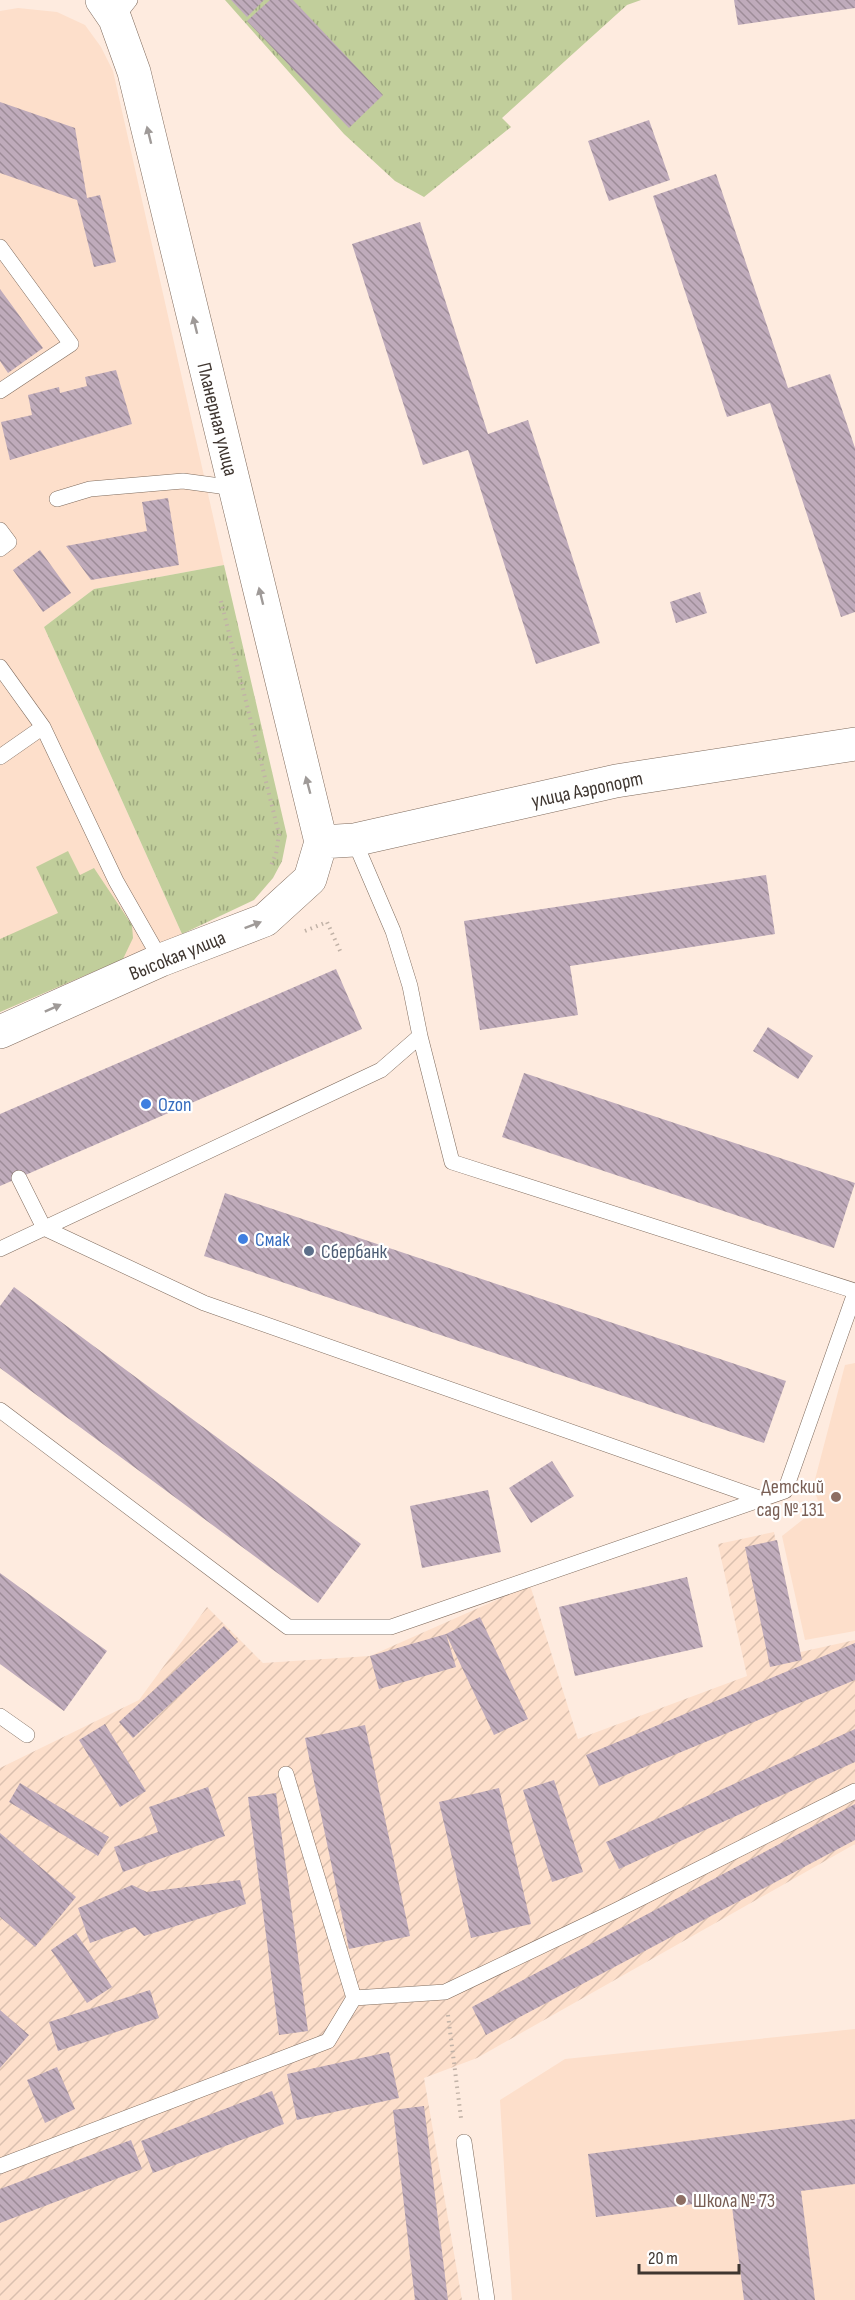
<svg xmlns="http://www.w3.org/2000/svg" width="855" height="2300" font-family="'Sofia Sans Condensed',sans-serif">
	<defs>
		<pattern id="industrial-furrows" width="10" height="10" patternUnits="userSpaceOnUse" patternTransform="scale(1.5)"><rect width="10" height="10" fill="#fddfcb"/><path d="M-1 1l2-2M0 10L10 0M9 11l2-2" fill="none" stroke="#dac0af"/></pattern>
		<pattern id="grass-tufts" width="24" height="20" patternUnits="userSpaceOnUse" patternTransform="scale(1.5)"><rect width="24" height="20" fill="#c1ce9b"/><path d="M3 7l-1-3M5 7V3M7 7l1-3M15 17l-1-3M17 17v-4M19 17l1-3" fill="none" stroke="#9ea87f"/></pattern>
		<pattern id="building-back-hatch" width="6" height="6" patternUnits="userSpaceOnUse" patternTransform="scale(1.5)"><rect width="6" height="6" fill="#bfabbb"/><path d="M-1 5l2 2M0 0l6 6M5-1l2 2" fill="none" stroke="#9d8c98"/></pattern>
	</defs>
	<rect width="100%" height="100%" fill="#feebdf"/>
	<path fill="#fddfcb" d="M 18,8 L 57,12 L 85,25 L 101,47 L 113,71 L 224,565 L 94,589 L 44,627 L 182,934 L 0,1012 L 0,11 Z
		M 855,1363 L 855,1631 L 805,1640 L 782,1536 L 820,1506 L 813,1487 L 845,1365 Z
		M 855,2029 L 855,2300 L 512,2300 L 500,2100 L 565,2059 Z"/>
	<path fill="url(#industrial-furrows)" d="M 774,1532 L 796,1653 L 855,1640 L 855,1844 L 477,2058 L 424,2078 L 462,2300 L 0,2300 L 0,1768 L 139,1700 L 207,1607 L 263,1663 L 370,1656 L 530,1585 L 578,1739 L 747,1676 L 718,1544 Z"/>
	<path fill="url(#grass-tufts)" d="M 225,0 L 641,0 L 627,5 L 502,118 L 511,127 L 424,197 L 395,181 L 344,134 Z
		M 224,565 L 287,836 L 282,861 L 273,878 L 254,900 L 182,934 L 44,627 L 94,589 Z
		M 68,851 L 80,875 L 94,868 L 132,925 L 133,938 L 123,959 L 0,1012 L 0,939 L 58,913 L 36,867 Z"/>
	<path fill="url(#building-back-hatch)" d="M 231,0 L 264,0 L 247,17 Z
		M 270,0 L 293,0 L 383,95 L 349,128 L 247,21 Z
		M 734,0 L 855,0 L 855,8 L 738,25 Z
		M 0,102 L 75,128 L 87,198 L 100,195 L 116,262 L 94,267 L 77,200 L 0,173 Z
		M 649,120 L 670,180 L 609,201 L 588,141 Z
		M 716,174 L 788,388 L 830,374 L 855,448 L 855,612 L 841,617 L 770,403 L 727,417 L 653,196 Z
		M 420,222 L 488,434 L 528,420 L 600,643 L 536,664 L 468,450 L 423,465 L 352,244 Z
		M 0,289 L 43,348 L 8,373 L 0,361 Z
		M 116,370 L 132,424 L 10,460 L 1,422 L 32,415 L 28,395 L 59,387 L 60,393 L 87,386 L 85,377 Z
		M 168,498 L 179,565 L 91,580 L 66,546 L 147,531 L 142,502 Z
		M 40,550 L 71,593 L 43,612 L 13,570 Z
		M 700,592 L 707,613 L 676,623 L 670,602 Z
		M 766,875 L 775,934 L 570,966 L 578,1015 L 480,1030 L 464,921 Z
		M 336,969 L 362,1029 L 0,1186 L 0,1114 Z
		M 768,1027 L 813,1056 L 798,1079 L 753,1051 Z
		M 524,1073 L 855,1183 L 834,1248 L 502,1137 Z
		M 225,1193 L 786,1381 L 764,1443 L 204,1256 Z
		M 14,1287 L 361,1544 L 318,1603 L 0,1368 L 0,1306 Z
		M 552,1461 L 574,1496 L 531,1523 L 509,1488 Z
		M 488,1490 L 501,1552 L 422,1568 L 410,1506 Z
		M 777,1540 L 802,1660 L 770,1667 L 745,1547 Z
		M 0,1573 L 107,1651 L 64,1711 L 0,1664 Z
		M 687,1577 L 703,1647 L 575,1676 L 559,1607 Z
		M 480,1617 L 528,1719 L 494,1735 L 446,1634 Z
		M 224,1626 L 238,1642 L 133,1738 L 119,1722 Z
		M 446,1634 L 456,1667 L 379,1689 L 370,1656 Z
		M 855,1643 L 855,1680 L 599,1786 L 586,1755 Z
		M 105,1724 L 146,1791 L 120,1807 L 79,1740 Z
		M 365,1725 L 410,1936 L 349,1949 L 305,1738 Z
		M 855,1729 L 855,1762 L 619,1869 L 606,1842 Z
		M 554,1780 L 583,1872 L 552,1882 L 523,1790 Z
		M 20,1783 L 109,1837 L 98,1856 L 9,1802 Z
		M 208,1787 L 225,1836 L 123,1872 L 114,1847 L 158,1832 L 149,1807 Z
		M 499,1788 L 531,1924 L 471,1938 L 439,1802 Z
		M 276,1793 L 308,2031 L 279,2035 L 248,1797 Z
		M 855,1804 L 855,1840 L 486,2035 L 472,2007 Z
		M 0,1833 L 76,1897 L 35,1947 L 0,1917 Z
		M 240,1880 L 246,1904 L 144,1936 L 135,1927 L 90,1943 L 78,1908 L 132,1885 L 147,1892 Z
		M 76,1933 L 112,1987 L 87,2003 L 51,1950 Z
		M 150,1990 L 159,2018 L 58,2051 L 49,2022 Z
		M 0,2010 L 29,2035 L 0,2068 Z
		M 389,2052 L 399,2098 L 297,2120 L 287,2074 Z
		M 57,2067 L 75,2109 L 45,2123 L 27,2080 Z
		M 272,2091 L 284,2124 L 153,2173 L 141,2141 Z
		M 424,2106 L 448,2300 L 415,2300 L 393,2110 Z
		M 855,2119 L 855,2184 L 801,2191 L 815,2300 L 744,2300 L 731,2199 L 596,2217 L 588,2154 Z
		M 131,2140 L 142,2169 L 0,2223 L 0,2189 Z"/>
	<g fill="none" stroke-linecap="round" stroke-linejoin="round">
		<defs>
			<path id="service" d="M 115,19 L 130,0
				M 0,247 L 71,344 L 0,391
				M 57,499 L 90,489 L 183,481 L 235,488
				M 0,530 L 9,542 L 0,549
				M 0,667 L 43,727 L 116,881 L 161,960
				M 0,757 L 43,727
				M 420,1036 L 452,1162 L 855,1291
				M 19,1178 L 44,1228 L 204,1303 L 762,1499
				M 0,1249 L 381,1070 L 420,1036 L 410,986 L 393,931 L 354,840
				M 0,1410 L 288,1627 L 391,1627 L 785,1491 L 855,1293
				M 0,1716 L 27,1735
				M 354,1998 L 445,1992 L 615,1911 L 855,1791
				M 464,2142 L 487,2300
				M 0,2166 L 328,2041 L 354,1998 L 286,1774"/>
			<path id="secondary" d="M 321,842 L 354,840 L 616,781 L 855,744
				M 0,1032 L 161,960 L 265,920 L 310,879 L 321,842 L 134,72 L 115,19 L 102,0"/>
		</defs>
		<use href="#service" stroke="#7f6b5d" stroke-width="16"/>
		<use href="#secondary" stroke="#7f6b5d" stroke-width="34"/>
		<path stroke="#c1b2a7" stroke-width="4" stroke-dasharray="1.5 4.5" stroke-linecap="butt" d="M 221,601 L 279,834 L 276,854 L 270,868
			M 305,931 L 327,922 L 341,953
			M 448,2015 L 461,2118"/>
		<use href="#service" stroke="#fff" stroke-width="15"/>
		<use href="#secondary" stroke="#fff" stroke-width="33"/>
	</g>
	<defs><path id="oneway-solid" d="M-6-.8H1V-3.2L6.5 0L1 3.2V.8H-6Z" transform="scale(1.5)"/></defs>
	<g fill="#9f9a98">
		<use href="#oneway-solid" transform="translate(149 135) rotate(-104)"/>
		<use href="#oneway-solid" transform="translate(195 325) rotate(-104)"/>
		<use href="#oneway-solid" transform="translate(261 596) rotate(-104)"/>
		<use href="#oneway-solid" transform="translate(308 785) rotate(-105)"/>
		<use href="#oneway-solid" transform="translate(253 925) rotate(-21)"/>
		<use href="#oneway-solid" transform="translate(53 1008) rotate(-24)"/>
	</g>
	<g fill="#3f7fe0" stroke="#fff" stroke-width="2">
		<circle cx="146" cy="1104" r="6"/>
		<circle cx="243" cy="1239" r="6"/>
	</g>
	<circle fill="#5c6f8a" stroke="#fff" stroke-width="2" cx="309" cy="1251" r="6"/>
	<g fill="#8d6e63" stroke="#fff" stroke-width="2">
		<circle cx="836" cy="1497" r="6"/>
		<circle cx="681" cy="2200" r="6"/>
	</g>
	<g text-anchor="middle" stroke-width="4.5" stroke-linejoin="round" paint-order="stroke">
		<g font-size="20" fill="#3f3630" stroke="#fff">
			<text transform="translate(218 419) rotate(76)" y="7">Планерная улица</text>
			<text transform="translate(587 789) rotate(-12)" y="7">улица Аэропорт</text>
			<text transform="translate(177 955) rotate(-22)" y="7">Высокая улица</text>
		</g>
		<g font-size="20" fill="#366cbe" stroke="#fff" text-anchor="start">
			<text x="158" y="1111">Ozon</text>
			<text x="255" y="1246">Смак</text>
		</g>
		<g font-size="20" fill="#4e5e75" stroke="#fff" text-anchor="start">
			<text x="321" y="1258">Сбербанк</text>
		</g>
		<g font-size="20" fill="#785e54" stroke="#fff" text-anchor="end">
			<text x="824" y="1493">Детский<tspan x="824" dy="23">сад № 131</tspan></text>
			<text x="693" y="2207" text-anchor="start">Школа № 73</text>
		</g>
	</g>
	<path d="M639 2264v9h100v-9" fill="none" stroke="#3f3630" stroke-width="3"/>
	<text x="648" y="2264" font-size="18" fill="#3f3630" stroke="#ffffff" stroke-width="4.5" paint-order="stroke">20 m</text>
</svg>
